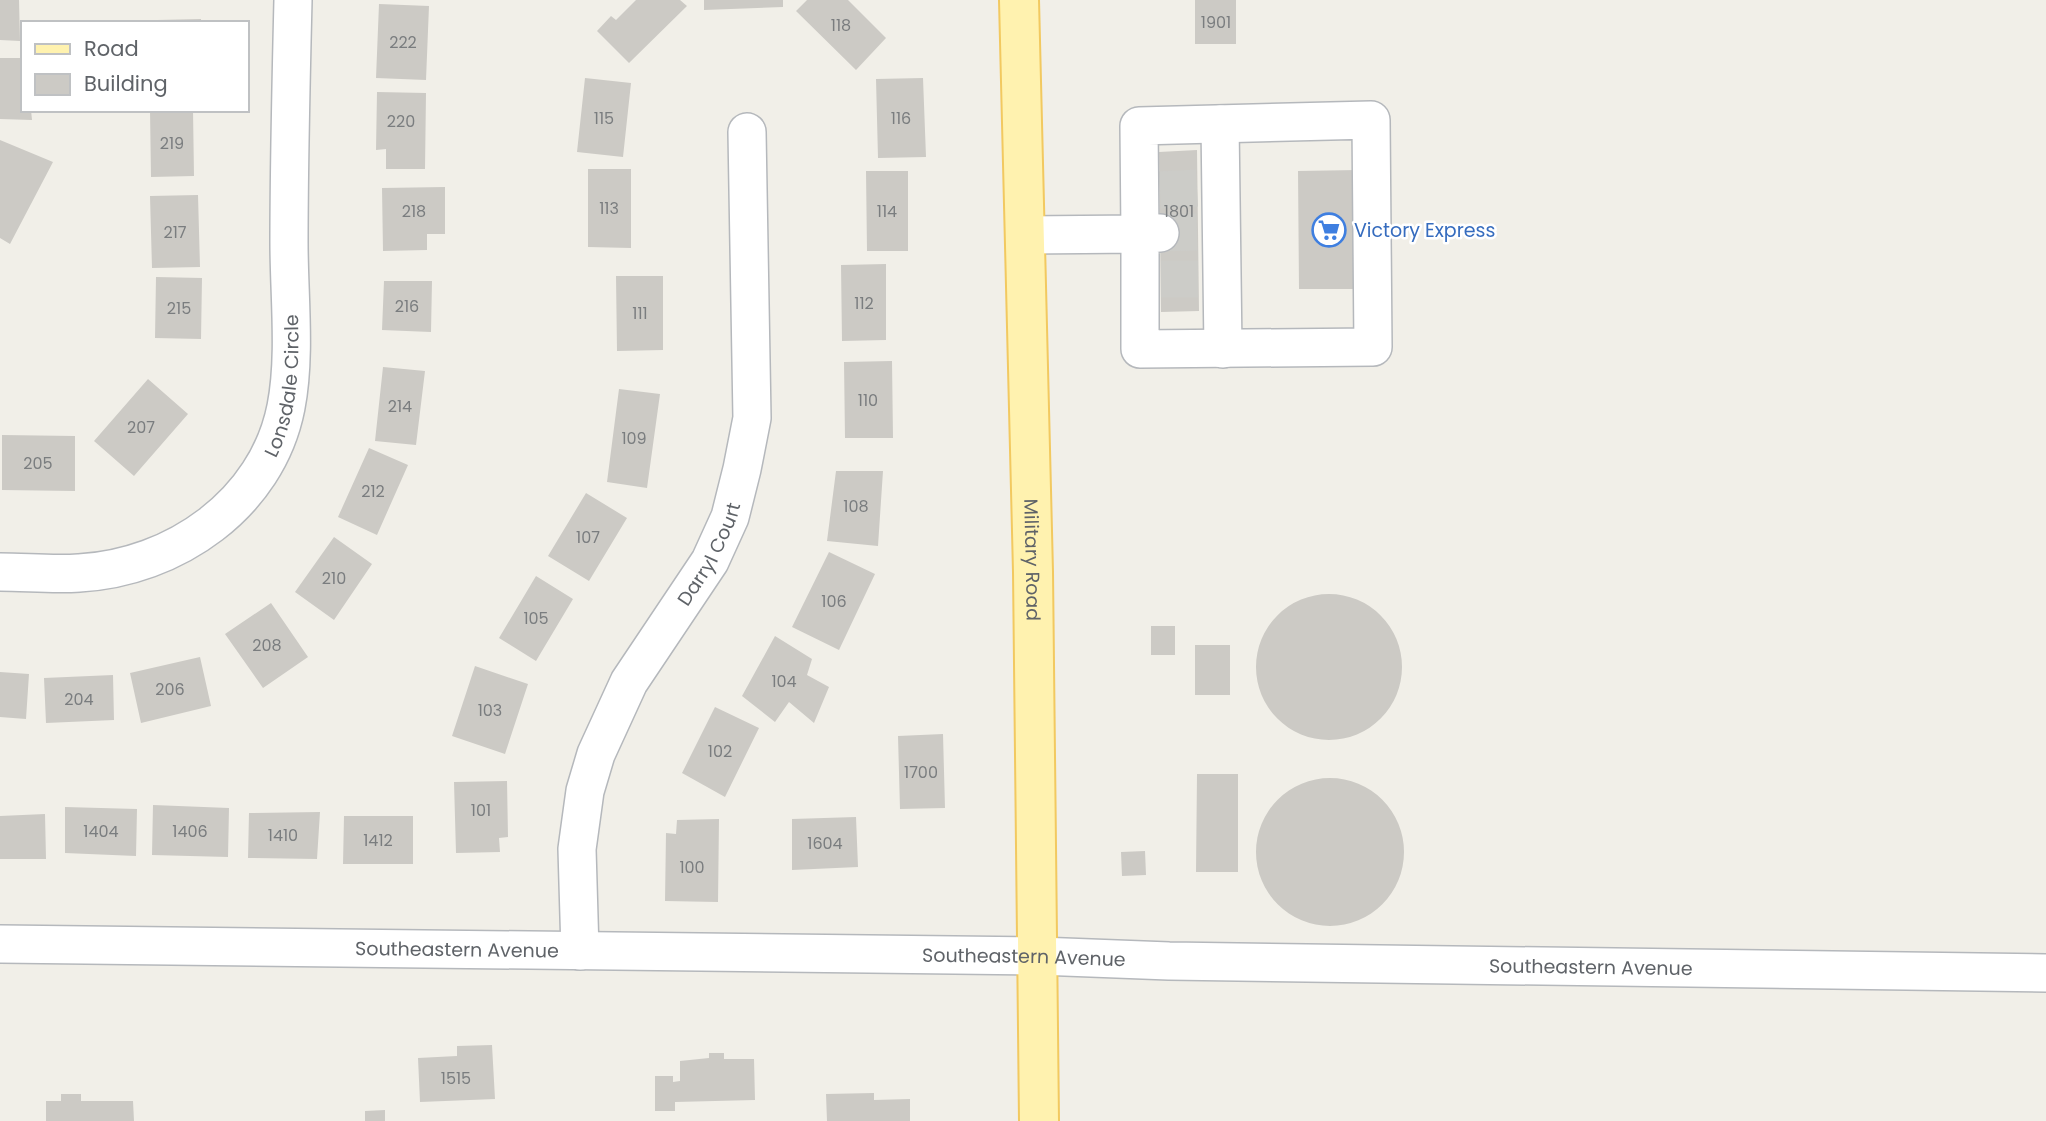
<svg xmlns="http://www.w3.org/2000/svg" width="2046" height="1121" font-family="Poppins,sans-serif">
	<rect width="100%" height="100%" fill="#f1efe8"/>
	<path fill="#cccac5" d="M 0,0 L 19,0 L 20,41 L 0,40 Z
		M 636,0 L 680,0 L 687,6 L 629,63 L 597,31 L 611,16 L 616,20 Z
		M 704,0 L 783,0 L 783,7 L 704,10 Z
		M 807,0 L 848,0 L 886,38 L 856,70 L 796,11 Z
		M 1195,0 L 1236,0 L 1236,44 L 1195,44 Z
		M 379,4 L 429,6 L 426,80 L 376,78 Z
		M 201,19 L 201,23 L 157,23 L 157,20 Z
		M 0,58 L 23,58 L 23,110 L 31,110 L 32,120 L 0,119 Z
		M 585,78 L 631,83 L 623,157 L 577,152 Z
		M 923,78 L 926,157 L 878,158 L 876,79 Z
		M 377,92 L 426,93 L 425,169 L 386,169 L 386,149 L 376,150 Z
		M 150,110 L 193,110 L 194,176 L 151,177 Z
		M 0,140 L 53,162 L 10,244 L 0,238 Z
		M 1197,150 L 1199,311 L 1161,312 L 1159,152 Z
		M 588,169 L 631,169 L 631,248 L 588,247 Z
		M 1358,170 L 1359,289 L 1299,289 L 1298,171 Z
		M 866,171 L 908,171 L 908,251 L 867,251 Z
		M 445,187 L 445,234 L 427,234 L 427,250 L 383,251 L 382,188 Z
		M 198,195 L 200,267 L 152,268 L 150,196 Z
		M 886,264 L 886,340 L 842,341 L 841,265 Z
		M 616,276 L 663,276 L 663,350 L 617,351 Z
		M 156,277 L 202,278 L 201,339 L 155,338 Z
		M 384,281 L 432,281 L 431,332 L 382,330 Z
		M 892,361 L 893,438 L 845,438 L 844,362 Z
		M 383,367 L 425,371 L 416,445 L 375,441 Z
		M 148,379 L 188,414 L 134,476 L 94,441 Z
		M 619,389 L 660,394 L 647,488 L 607,482 Z
		M 2,435 L 75,436 L 75,491 L 2,490 Z
		M 369,448 L 408,465 L 377,535 L 338,517 Z
		M 836,471 L 883,471 L 878,546 L 827,541 Z
		M 586,493 L 627,518 L 589,581 L 548,556 Z
		M 334,537 L 372,564 L 334,620 L 295,592 Z
		M 829,552 L 875,574 L 839,650 L 792,627 Z
		M 536,576 L 573,599 L 536,661 L 499,638 Z
		M1256 667a73 73 0 1 1 146 0a73 73 0 1 1-146 0Z
		M 271,603 L 308,657 L 263,688 L 225,634 Z
		M 1151,626 L 1175,626 L 1175,655 L 1151,655 Z
		M 775,636 L 812,659 L 807,675 L 829,687 L 814,723 L 789,702 L 775,722 L 742,696 Z
		M 1195,645 L 1230,645 L 1230,695 L 1195,695 Z
		M 200,657 L 211,706 L 141,723 L 130,673 Z
		M 475,666 L 528,684 L 505,754 L 452,736 Z
		M 0,672 L 29,674 L 26,719 L 0,717 Z
		M 113,675 L 114,720 L 46,723 L 44,678 Z
		M 715,707 L 759,728 L 725,797 L 682,773 Z
		M 943,734 L 945,808 L 900,809 L 898,736 Z
		M 1197,774 L 1238,774 L 1238,872 L 1196,872 Z
		M1256 852a74 74 0 1 1 148 0a74 74 0 1 1-148 0Z
		M 507,781 L 508,837 L 499,838 L 500,852 L 456,853 L 454,782 Z
		M 153,805 L 229,808 L 228,857 L 152,855 Z
		M 65,807 L 137,809 L 136,856 L 65,853 Z
		M 320,812 L 317,859 L 248,858 L 249,813 Z
		M 45,814 L 46,859 L 0,859 L 0,816 Z
		M 344,816 L 413,816 L 413,864 L 343,864 Z
		M 856,817 L 858,867 L 792,870 L 792,819 Z
		M 719,819 L 718,902 L 665,901 L 666,833 L 676,834 L 677,820 Z
		M 1145,851 L 1146,875 L 1122,876 L 1121,852 Z
		M 492,1045 L 495,1099 L 420,1102 L 418,1058 L 457,1056 L 457,1046 Z
		M 709,1053 L 724,1053 L 724,1059 L 754,1059 L 755,1100 L 675,1102 L 675,1111 L 655,1111 L 655,1076 L 673,1076 L 673,1082 L 680,1081 L 680,1061 L 709,1058 Z
		M 874,1093 L 874,1100 L 910,1099 L 910,1121 L 827,1121 L 826,1094 Z
		M 61,1094 L 81,1094 L 81,1101 L 133,1101 L 134,1121 L 46,1121 L 46,1101 L 61,1101 Z
		M 385,1110 L 385,1121 L 365,1121 L 365,1111 Z"/>
	<g fill="none" stroke-linecap="round" stroke-linejoin="round">
		<path stroke="#ccccc8" stroke-width="37" stroke-dasharray="37 18" stroke-linecap="butt" d="M 1160,190 L 1198,188
			M 1160,233 L 1198,232
			M 1161,279 L 1198,279"/>
		<defs>
			<g id="minor">
				<path d="M 1220,124 L 1223,349"/>
				<path d="M 1025,235 L 1140,234 L 1140,349 L 1373,347 L 1371,120 L 1139,126 L 1140,234 L 1160,233"/>
				<path id="s1" d="M 0,572 C 26,572 53,575 79,573 C 174,568 267,504 286,407 C 296,356 289,295 289,243 C 289,162 291,81 293,0"/>
				<path id="s2" d="M 0,944 L 1039,956 L 1169,961 L 2046,973"/>
				<path id="s3" d="M 580,951 L 577,849 L 585,791 L 596,754 L 629,682 L 710,561 L 730,517 L 742,469 L 752,418 L 747,132"/>
			</g>
			<g id="major">
				<path id="s4" d="M 1019,0 L 1033,572 L 1039,1121"/>
			</g>
		</defs>
		<use href="#minor" stroke="#b5b8bc" stroke-width="40"/>
		<use href="#major" stroke="#f2c960" stroke-width="42"/>
		<use href="#minor" stroke="#fff" stroke-width="37"/>
		<use href="#major" stroke="#fff2af" stroke-width="38"/>
	</g>
	<defs>
		<symbol id="supermarket-ring" viewBox="-11 -11 22 22"><circle r="9.5" fill="#fff" stroke="#3f7fe0" stroke-width="1.5"/><path d="M-6-5.5h2.5l.6 2H6L4.5 2H-2.5L-4.4-4H-6ZM-1.5 3.2a1.3 1.3 0 1 0 .1 0ZM3 3.2a1.3 1.3 0 1 0 .1 0Z" fill="#3f7fe0"/></symbol>
	</defs>
	<g fill-rule="evenodd">
		<use href="#supermarket-ring" x="1310" y="211" width="38" height="38"/>
	</g>
	<g text-anchor="middle" stroke-width="5" stroke-linejoin="round" paint-order="stroke">
		<g font-size="16" fill="#7a7d7f">
			<text x="1216" y="28">1901</text>
			<text x="841" y="31">118</text>
			<text x="403" y="48">222</text>
			<text x="604" y="124">115</text>
			<text x="901" y="124">116</text>
			<text x="401" y="127">220</text>
			<text x="172" y="149">219</text>
			<text x="609" y="214">113</text>
			<text x="414" y="217">218</text>
			<text x="887" y="217">114</text>
			<text x="1179" y="217">1801</text>
			<text x="175" y="238">217</text>
			<text x="864" y="309">112</text>
			<text x="407" y="312">216</text>
			<text x="179" y="314">215</text>
			<text x="640" y="319">111</text>
			<text x="868" y="406">110</text>
			<text x="400" y="412">214</text>
			<text x="141" y="433">207</text>
			<text x="634" y="444">109</text>
			<text x="38" y="469">205</text>
			<text x="373" y="497">212</text>
			<text x="856" y="512">108</text>
			<text x="588" y="543">107</text>
			<text x="334" y="584">210</text>
			<text x="834" y="607">106</text>
			<text x="536" y="624">105</text>
			<text x="267" y="651">208</text>
			<text x="784" y="687">104</text>
			<text x="170" y="695">206</text>
			<text x="79" y="705">204</text>
			<text x="490" y="716">103</text>
			<text x="720" y="757">102</text>
			<text x="921" y="778">1700</text>
			<text x="481" y="816">101</text>
			<text x="101" y="837">1404</text>
			<text x="190" y="837">1406</text>
			<text x="283" y="841">1410</text>
			<text x="378" y="846">1412</text>
			<text x="825" y="849">1604</text>
			<text x="692" y="873">100</text>
			<text x="456" y="1084">1515</text>
		</g>
		<g font-size="19" fill="#366cbe" stroke="#fff" text-anchor="start">
			<text x="1354" y="237">Victory Express</text>
		</g>
		<g font-size="19" fill="#5f6368" stroke="#fff">
			<text dy="7" stroke="none"><textPath href="#s1" startOffset="385">Lonsdale Circle</textPath></text>
			<text dy="7" stroke="none"><textPath href="#s3" startOffset="430">Darryl Court</textPath></text>
			<text dy="7" stroke="none"><textPath href="#s4" startOffset="560">Military Road</textPath></text>
			<text dy="7" stroke="none"><textPath href="#s2" startOffset="457">Southeastern Avenue</textPath></text>
			<text dy="7" stroke="none"><textPath href="#s2" startOffset="1024">Southeastern Avenue</textPath></text>
			<text dy="7" stroke="none"><textPath href="#s2" startOffset="1591">Southeastern Avenue</textPath></text>
		</g>
	</g>
	<rect x="21" y="21" width="228" height="91" fill="#ffffff" stroke="#bfc1c3" stroke-width="2"/>
	<rect x="35" y="44" width="35" height="10" fill="#fff2af" stroke="#bfc1c3" stroke-width="2"/>
	<text x="84" y="56" font-size="21" fill="#5f6368">Road</text>
	<rect x="35" y="74" width="35" height="21" fill="#cccac5" stroke="#bfc1c3" stroke-width="2"/>
	<text x="84" y="91" font-size="21" fill="#5f6368">Building</text>
</svg>
